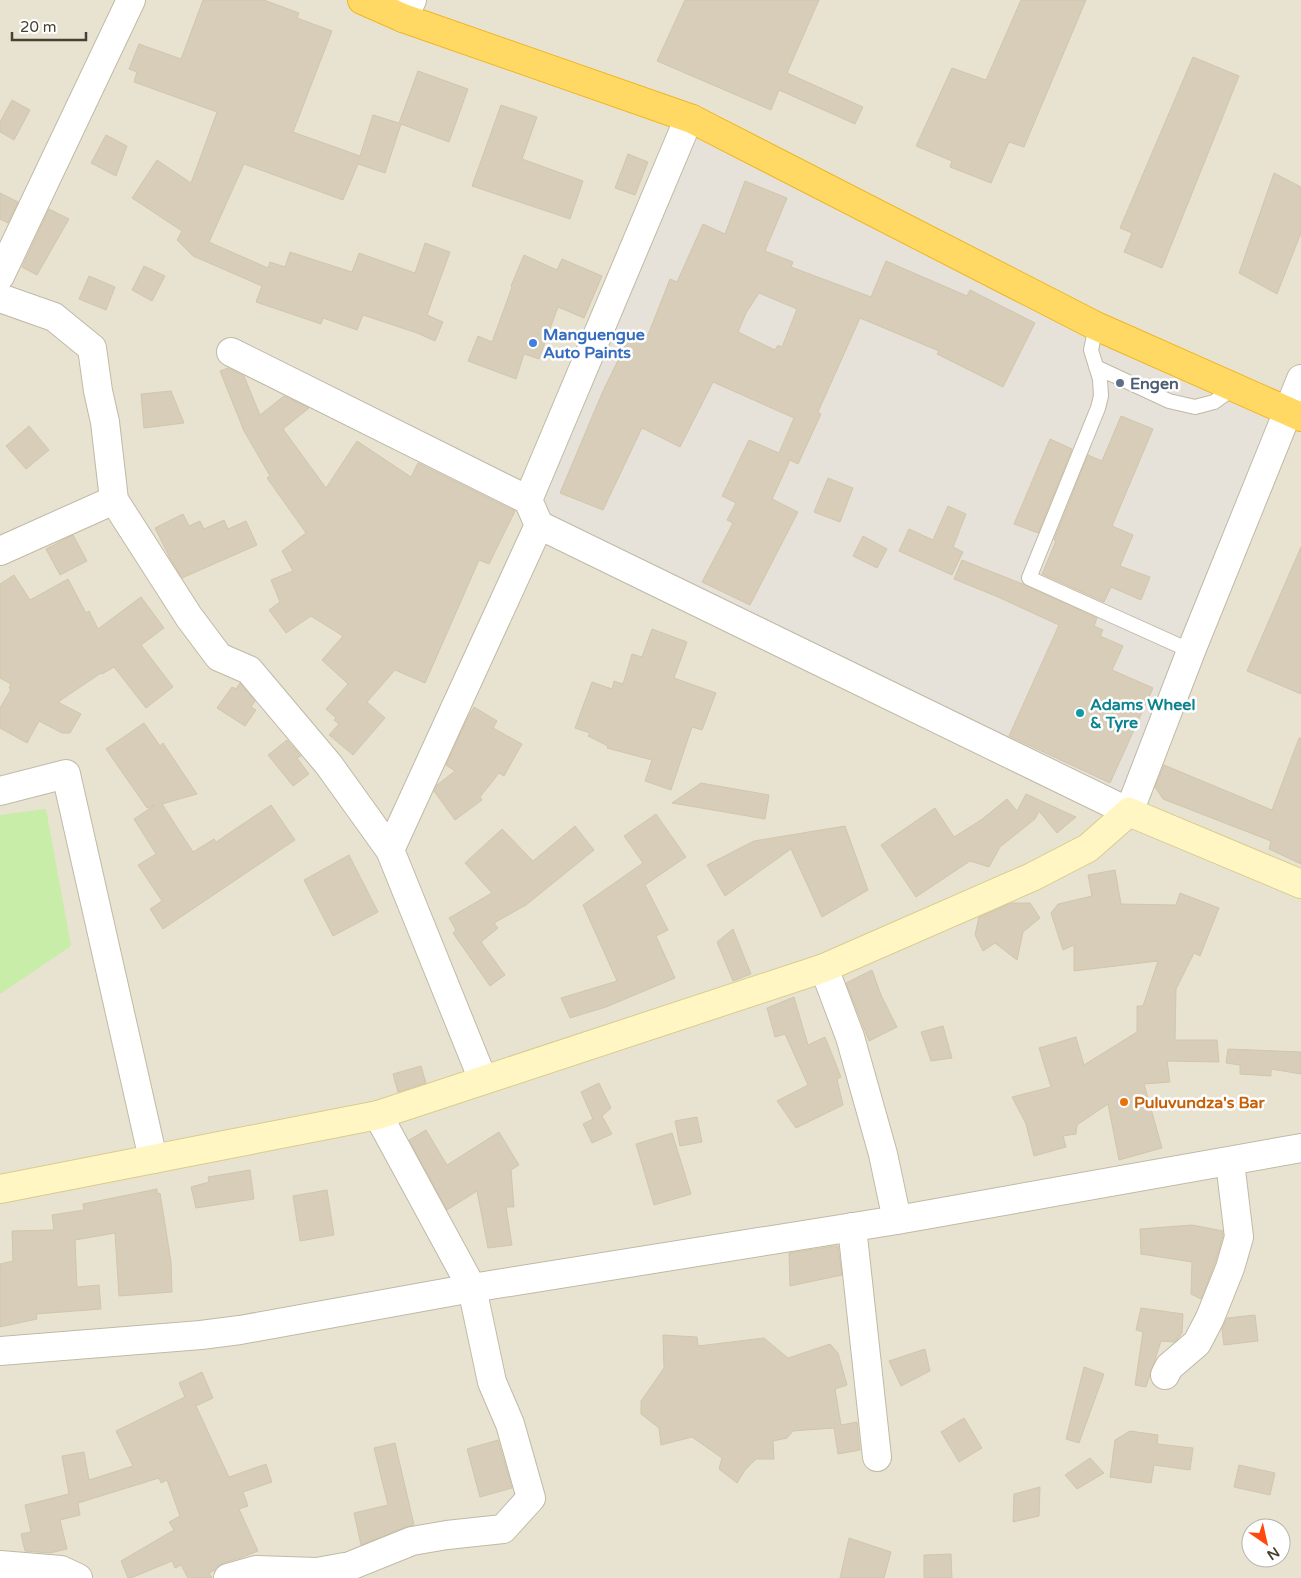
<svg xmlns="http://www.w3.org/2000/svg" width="1301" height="1578" font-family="'Varela Round',sans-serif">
	<rect width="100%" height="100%" fill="#f4f0e4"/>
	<path fill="#e8e3d1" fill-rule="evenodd" d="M 0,0 L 1301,0 L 1301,1578 L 0,1578 ZM 1251,1528 L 1281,1528 L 1281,1558 L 1251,1558 Z"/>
	<path fill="#e6e1d9" d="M 686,125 L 1288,411 L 1129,812 L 532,509 Z"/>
	<path fill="#c7eda8" d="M 46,809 L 71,946 L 0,994 L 0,815 Z"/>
	<path fill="#d7cdb8" stroke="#d2c6aa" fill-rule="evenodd" d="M 203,0 L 264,0 L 299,13 L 297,18 L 332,31 L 293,132 L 360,156 L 373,115 L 399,123 L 418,71 L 468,89 L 449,142 L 401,124 L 385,173 L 358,164 L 343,200 L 244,164 L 209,242 L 268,268 L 270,262 L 285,267 L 290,252 L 352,272 L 359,253 L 415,273 L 425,243 L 450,252 L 427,315 L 443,322 L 435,341 L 417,333 L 363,315 L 357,330 L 323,318 L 321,324 L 256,302 L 262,286 L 193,256 L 177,240 L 182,231 L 132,198 L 157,160 L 191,183 L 217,112 L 134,82 L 137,72 L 129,69 L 139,44 L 181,59 Z
		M 685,0 L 819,0 L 787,73 L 863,107 L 855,124 L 779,90 L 771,110 L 657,61 Z
		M 1021,0 L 1086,0 L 1024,147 L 1009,142 L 991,183 L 950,167 L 952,161 L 916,146 L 952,68 L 986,80 Z
		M 1193,57 L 1239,76 L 1162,268 L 1124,252 L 1132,233 L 1120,228 Z
		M 12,100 L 30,110 L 14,140 L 0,132 L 0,122 Z
		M 501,105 L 537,117 L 522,159 L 583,181 L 570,219 L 472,186 Z
		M 106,135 L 127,146 L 116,176 L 91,163 Z
		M 628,154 L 648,162 L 635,195 L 615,188 Z
		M 1274,173 L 1301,187 L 1301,233 L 1277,294 L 1239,273 Z
		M 745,181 L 787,198 L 765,251 L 793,262 L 791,267 L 871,297 L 886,261 L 967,296 L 970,290 L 1035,323 L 1003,387 L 937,354 L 939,351 L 860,318 L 818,412 L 821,414 L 798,464 L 790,460 L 772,499 L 798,512 L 750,605 L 702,582 L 733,523 L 727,520 L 736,503 L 722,496 L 749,440 L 779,453 L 794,418 L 713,382 L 680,447 L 642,428 L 603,510 L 560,493 L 603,391 L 633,330 L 648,335 L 670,279 L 677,282 L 703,224 L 725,234 ZM 759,293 L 797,309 L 782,347 L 778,345 L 775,350 L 738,332 L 746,313 Z
		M 0,193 L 18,202 L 8,223 L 0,219 Z
		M 49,209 L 69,219 L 37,275 L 22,267 Z
		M 524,255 L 557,270 L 562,259 L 602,276 L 584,318 L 558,307 L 539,359 L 524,354 L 516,379 L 468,361 L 478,336 L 492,342 L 512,287 L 511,286 Z
		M 144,266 L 165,276 L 152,301 L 132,290 Z
		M 89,276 L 115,287 L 106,310 L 79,299 Z
		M 228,368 L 244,376 L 260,415 L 284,396 L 309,408 L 283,429 L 326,488 L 357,441 L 411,477 L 418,463 L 515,511 L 489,564 L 479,560 L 425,683 L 395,670 L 367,702 L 385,718 L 353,755 L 329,735 L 339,724 L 334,720 L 336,718 L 326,709 L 348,684 L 322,660 L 343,636 L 311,616 L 286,633 L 269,610 L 280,602 L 271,580 L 293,571 L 282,551 L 306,533 L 267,478 L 270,476 L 244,431 L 220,371 Z
		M 171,391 L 184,423 L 144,428 L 141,394 Z
		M 1121,416 L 1153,429 L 1112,526 L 1133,535 L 1120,566 L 1150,577 L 1141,600 L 1111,587 L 1104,602 L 1042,574 L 1056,541 L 1054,540 L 1088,455 L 1102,461 Z
		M 29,426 L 49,450 L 26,469 L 6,446 Z
		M 1050,439 L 1072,449 L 1038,533 L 1014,524 Z
		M 828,478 L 853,488 L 840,522 L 814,512 Z
		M 948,506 L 966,514 L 953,547 L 963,552 L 952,575 L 899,551 L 909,529 L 933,540 Z
		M 183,514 L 189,526 L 200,521 L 204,529 L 224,520 L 228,529 L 246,521 L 257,545 L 182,578 L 171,560 L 155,528 Z
		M 73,535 L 87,561 L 60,575 L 46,549 Z
		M 863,536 L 887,549 L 877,568 L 853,556 Z
		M 1301,547 L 1301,694 L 1247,671 Z
		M 962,560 L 1025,585 L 1097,618 L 1094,626 L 1103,630 L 1100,636 L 1123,646 L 1112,670 L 1153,688 L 1110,783 L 1009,736 L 1059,625 L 998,597 L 954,579 Z
		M 14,575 L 30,600 L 68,579 L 86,613 L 89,611 L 98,629 L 141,597 L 164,628 L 141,645 L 173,687 L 146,708 L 114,667 L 102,674 L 101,673 L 58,702 L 81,714 L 70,733 L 62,733 L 39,721 L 27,743 L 0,728 L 0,708 L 11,689 L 9,688 L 11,684 L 0,678 L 0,584 Z
		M 652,629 L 687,642 L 674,678 L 716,693 L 702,730 L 692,727 L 671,790 L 645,781 L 652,760 L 607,748 L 608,746 L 588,736 L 590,733 L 575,728 L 592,682 L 612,689 L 614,681 L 623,684 L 632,654 L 642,657 Z
		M 240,683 L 255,701 L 251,707 L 256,710 L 245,726 L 217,708 L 232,687 L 236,689 Z
		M 474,707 L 497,721 L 493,728 L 522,744 L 504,776 L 499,773 L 480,797 L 482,800 L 455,820 L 434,791 L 437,785 L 455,771 L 446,765 L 467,719 Z
		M 144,723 L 160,746 L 163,743 L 197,794 L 162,804 L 193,852 L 214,839 L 216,842 L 271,805 L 295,840 L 163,929 L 150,909 L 162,901 L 138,865 L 156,854 L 134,819 L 155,805 L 147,808 L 106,749 Z
		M 1299,738 L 1301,738 L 1301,864 L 1269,849 L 1271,841 L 1163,799 L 1155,787 L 1164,765 L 1272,810 Z
		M 287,740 L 301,756 L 297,758 L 309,774 L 293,786 L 268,755 Z
		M 701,783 L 769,795 L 765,819 L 672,803 Z
		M 1026,794 L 1076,817 L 1057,833 L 1039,811 L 1035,819 L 1000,847 L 989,867 L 970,861 L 916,897 L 881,845 L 935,808 L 954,837 L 981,820 L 1007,799 L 1017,811 Z
		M 656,814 L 686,857 L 645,885 L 668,930 L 656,936 L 675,978 L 606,1007 L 570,1018 L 561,998 L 617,981 L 583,905 L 643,863 L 624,836 Z
		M 575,826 L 594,850 L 526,905 L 494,923 L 498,928 L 481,942 L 505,975 L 490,986 L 453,933 L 456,930 L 449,918 L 492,893 L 465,863 L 502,829 L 533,861 Z
		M 845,826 L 868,890 L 822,917 L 791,849 L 725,896 L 707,865 L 754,841 Z
		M 349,855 L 378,912 L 333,936 L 304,880 Z
		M 1115,870 L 1121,904 L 1176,905 L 1180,893 L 1219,908 L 1200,956 L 1194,953 L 1176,989 L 1175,1040 L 1217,1040 L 1219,1062 L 1167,1061 L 1170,1082 L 1144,1084 L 1162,1148 L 1119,1160 L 1108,1104 L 1077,1125 L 1076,1134 L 1063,1136 L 1066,1147 L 1034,1156 L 1026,1124 L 1012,1097 L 1051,1087 L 1039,1048 L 1076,1037 L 1084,1065 L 1137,1032 L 1137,1006 L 1143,1006 L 1158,961 L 1074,971 L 1074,945 L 1063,950 L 1051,913 L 1058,904 L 1092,896 L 1088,875 Z
		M 1011,903 L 1030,903 L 1040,918 L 1023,932 L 1017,960 L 995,943 L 983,951 L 975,935 L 979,917 Z
		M 733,929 L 751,974 L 733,981 L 717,942 Z
		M 872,970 L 881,995 L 897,1027 L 869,1041 L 846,983 Z
		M 794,997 L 808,1045 L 825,1037 L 841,1077 L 837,1079 L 843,1105 L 796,1128 L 777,1101 L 808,1085 L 785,1034 L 775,1037 L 767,1008 Z
		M 943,1026 L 952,1058 L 931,1061 L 921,1032 Z
		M 1228,1049 L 1301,1052 L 1301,1074 L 1271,1069 L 1271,1076 L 1240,1074 L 1240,1065 L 1226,1063 Z
		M 421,1066 L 426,1083 L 398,1092 L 393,1074 Z
		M 599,1083 L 611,1108 L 602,1116 L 612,1134 L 592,1143 L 583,1124 L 593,1119 L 581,1092 Z
		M 697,1117 L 702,1142 L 680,1146 L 675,1121 Z
		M 426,1130 L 447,1165 L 499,1132 L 519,1165 L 511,1170 L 514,1207 L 506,1207 L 512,1245 L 488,1248 L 477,1191 L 447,1210 L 409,1140 Z
		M 672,1133 L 691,1194 L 654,1205 L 636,1144 Z
		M 250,1170 L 254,1199 L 196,1208 L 191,1187 L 209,1182 L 208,1177 Z
		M 157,1189 L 157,1194 L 160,1193 L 171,1262 L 172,1292 L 119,1296 L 115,1233 L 75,1240 L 77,1287 L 99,1285 L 101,1309 L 36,1314 L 37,1319 L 0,1327 L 0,1264 L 13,1261 L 12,1231 L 54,1230 L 52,1215 L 84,1210 L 83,1204 Z
		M 327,1190 L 334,1235 L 300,1241 L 293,1196 Z
		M 1192,1225 L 1223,1231 L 1223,1236 L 1215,1263 L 1201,1299 L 1191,1294 L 1192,1262 L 1141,1254 L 1140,1229 Z
		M 835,1246 L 838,1246 L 842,1275 L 790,1286 L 789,1253 Z
		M 1141,1308 L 1183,1314 L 1182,1333 L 1177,1340 L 1174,1342 L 1161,1341 L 1146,1387 L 1135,1385 L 1143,1332 L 1136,1330 Z
		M 1255,1315 L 1258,1341 L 1224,1345 L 1222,1329 L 1227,1318 Z
		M 663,1335 L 697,1337 L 698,1346 L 764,1338 L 788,1358 L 830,1344 L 838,1353 L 847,1385 L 835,1389 L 841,1425 L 857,1422 L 860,1450 L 838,1454 L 834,1428 L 793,1431 L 787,1438 L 773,1441 L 774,1459 L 756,1459 L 745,1470 L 737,1483 L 719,1469 L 722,1458 L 692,1437 L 661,1445 L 659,1428 L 641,1414 L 641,1401 L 664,1368 Z
		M 925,1349 L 930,1371 L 901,1386 L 889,1361 Z
		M 1084,1367 L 1104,1374 L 1079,1443 L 1066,1439 Z
		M 202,1372 L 213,1398 L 196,1406 L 229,1477 L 266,1464 L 272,1482 L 243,1492 L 248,1506 L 239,1509 L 258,1551 L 243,1557 L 223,1563 L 217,1567 L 215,1570 L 209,1573 L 212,1578 L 188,1578 L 181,1565 L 175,1568 L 172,1561 L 131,1578 L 128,1578 L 121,1561 L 174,1530 L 169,1522 L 180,1516 L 167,1480 L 161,1483 L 159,1478 L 78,1503 L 80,1515 L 60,1520 L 67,1549 L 50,1553 L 25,1551 L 21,1534 L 31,1532 L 25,1505 L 69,1494 L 62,1456 L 84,1452 L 89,1480 L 133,1466 L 116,1431 L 185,1397 L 179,1383 Z
		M 964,1418 L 982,1448 L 959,1462 L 941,1432 Z
		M 1130,1431 L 1158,1435 L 1157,1444 L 1193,1448 L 1190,1470 L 1154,1465 L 1151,1483 L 1110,1477 L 1115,1440 Z
		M 498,1440 L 512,1488 L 480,1497 L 467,1449 Z
		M 395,1443 L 414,1525 L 406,1527 L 361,1545 L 354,1513 L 388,1505 L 374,1448 Z
		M 1090,1458 L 1104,1473 L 1077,1489 L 1065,1475 Z
		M 1239,1465 L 1275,1473 L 1270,1495 L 1234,1487 Z
		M 1040,1487 L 1039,1516 L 1013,1522 L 1014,1494 Z
		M 849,1538 L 891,1552 L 884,1578 L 840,1578 Z
		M 951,1554 L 952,1578 L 924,1578 L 924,1555 Z"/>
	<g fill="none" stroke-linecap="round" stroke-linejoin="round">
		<defs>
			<path id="lane" d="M 1096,326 L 1091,350 L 1100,379 L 1101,396 L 1098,408 L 1029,578 L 1191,651
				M 1096,367 L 1169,401 L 1195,407 L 1214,402 L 1235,387"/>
			<path id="street" d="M 403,18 L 412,0
				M 0,276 L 131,0
				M 0,298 L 54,317 L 92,348 L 98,391 L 105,422 L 114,500 L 189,617 L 219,657 L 249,670 L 329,765 L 390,850
				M 231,352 L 528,500
				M 539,525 L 1129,812 L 1191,651 L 1301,379
				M 0,551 L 114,500
				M 0,791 L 66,774 L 153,1159
				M 824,968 L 850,1037 L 883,1154 L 897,1220
				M 483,1080 L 390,850 L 539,525 L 528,500 L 686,125 L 692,119
				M 852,1227 L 877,1457
				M 0,1351 L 201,1335 L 240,1330 L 472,1288 L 897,1220 L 1301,1148
				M 1165,1375 L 1169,1367 L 1197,1343 L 1210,1318 L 1230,1268 L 1239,1237 L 1230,1162
				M 0,1565 L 61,1570 L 78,1578
				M 228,1578 L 256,1570 L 317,1572 L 350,1566 L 412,1541 L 447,1535 L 503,1529 L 531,1498 L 510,1424 L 492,1382 L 472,1288 L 378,1115"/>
			<path id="secondary" d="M 0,1189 L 378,1115 L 824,968 L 1032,877 L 1088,848 L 1129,812 L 1301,884"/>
			<path id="highway" d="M 362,0 L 403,18 L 692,119 L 1096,326 L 1301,417"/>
		</defs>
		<use href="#lane" stroke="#c0b9a5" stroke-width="16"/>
		<use href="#street" stroke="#c0b9a5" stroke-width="30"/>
		<use href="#secondary" stroke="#d8cc8e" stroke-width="30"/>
		<use href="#highway" stroke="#eeb624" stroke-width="30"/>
		<use href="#lane" stroke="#fff" stroke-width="14"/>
		<use href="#street" stroke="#fff" stroke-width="28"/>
		<use href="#secondary" stroke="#fff6c3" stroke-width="28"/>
		<use href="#highway" stroke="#ffd964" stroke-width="28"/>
	</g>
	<circle fill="#3f7fe0" stroke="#fff" stroke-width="2" cx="533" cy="343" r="5"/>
	<circle fill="#5c6f8a" stroke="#fff" stroke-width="2" cx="1120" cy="383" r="5"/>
	<circle fill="#0f9aa8" stroke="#fff" stroke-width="2" cx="1080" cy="713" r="5"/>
	<circle fill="#e8710a" stroke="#fff" stroke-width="2" cx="1124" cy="1102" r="5"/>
	<g text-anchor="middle" stroke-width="5" stroke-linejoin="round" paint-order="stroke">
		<g font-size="16" font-weight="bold" fill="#366cbe" stroke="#fff" text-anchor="start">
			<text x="543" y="340">Manguengue<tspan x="543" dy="18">Auto Paints</tspan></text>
		</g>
		<g font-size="16" font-weight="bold" fill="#4e5e75" stroke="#fff" text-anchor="start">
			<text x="1130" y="389">Engen</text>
		</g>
		<g font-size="16" font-weight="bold" fill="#0d838f" stroke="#fff" text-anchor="start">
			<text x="1090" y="710">Adams Wheel<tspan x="1090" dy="18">&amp; Tyre</tspan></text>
		</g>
		<g font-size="16" font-weight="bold" fill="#c56008" stroke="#fff" text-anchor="start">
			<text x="1134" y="1108">Puluvundza's Bar</text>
		</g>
	</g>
	<g transform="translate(1266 1543) rotate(146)"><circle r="24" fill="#ffffff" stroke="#b5b3ad"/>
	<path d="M0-4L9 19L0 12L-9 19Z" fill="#ff4910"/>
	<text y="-8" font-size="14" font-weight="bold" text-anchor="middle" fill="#474133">N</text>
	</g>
	<path d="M12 32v8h74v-8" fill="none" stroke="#474133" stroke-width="2.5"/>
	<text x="20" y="32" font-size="15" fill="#474133" stroke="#ffffff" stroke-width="4" paint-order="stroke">20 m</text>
</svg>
